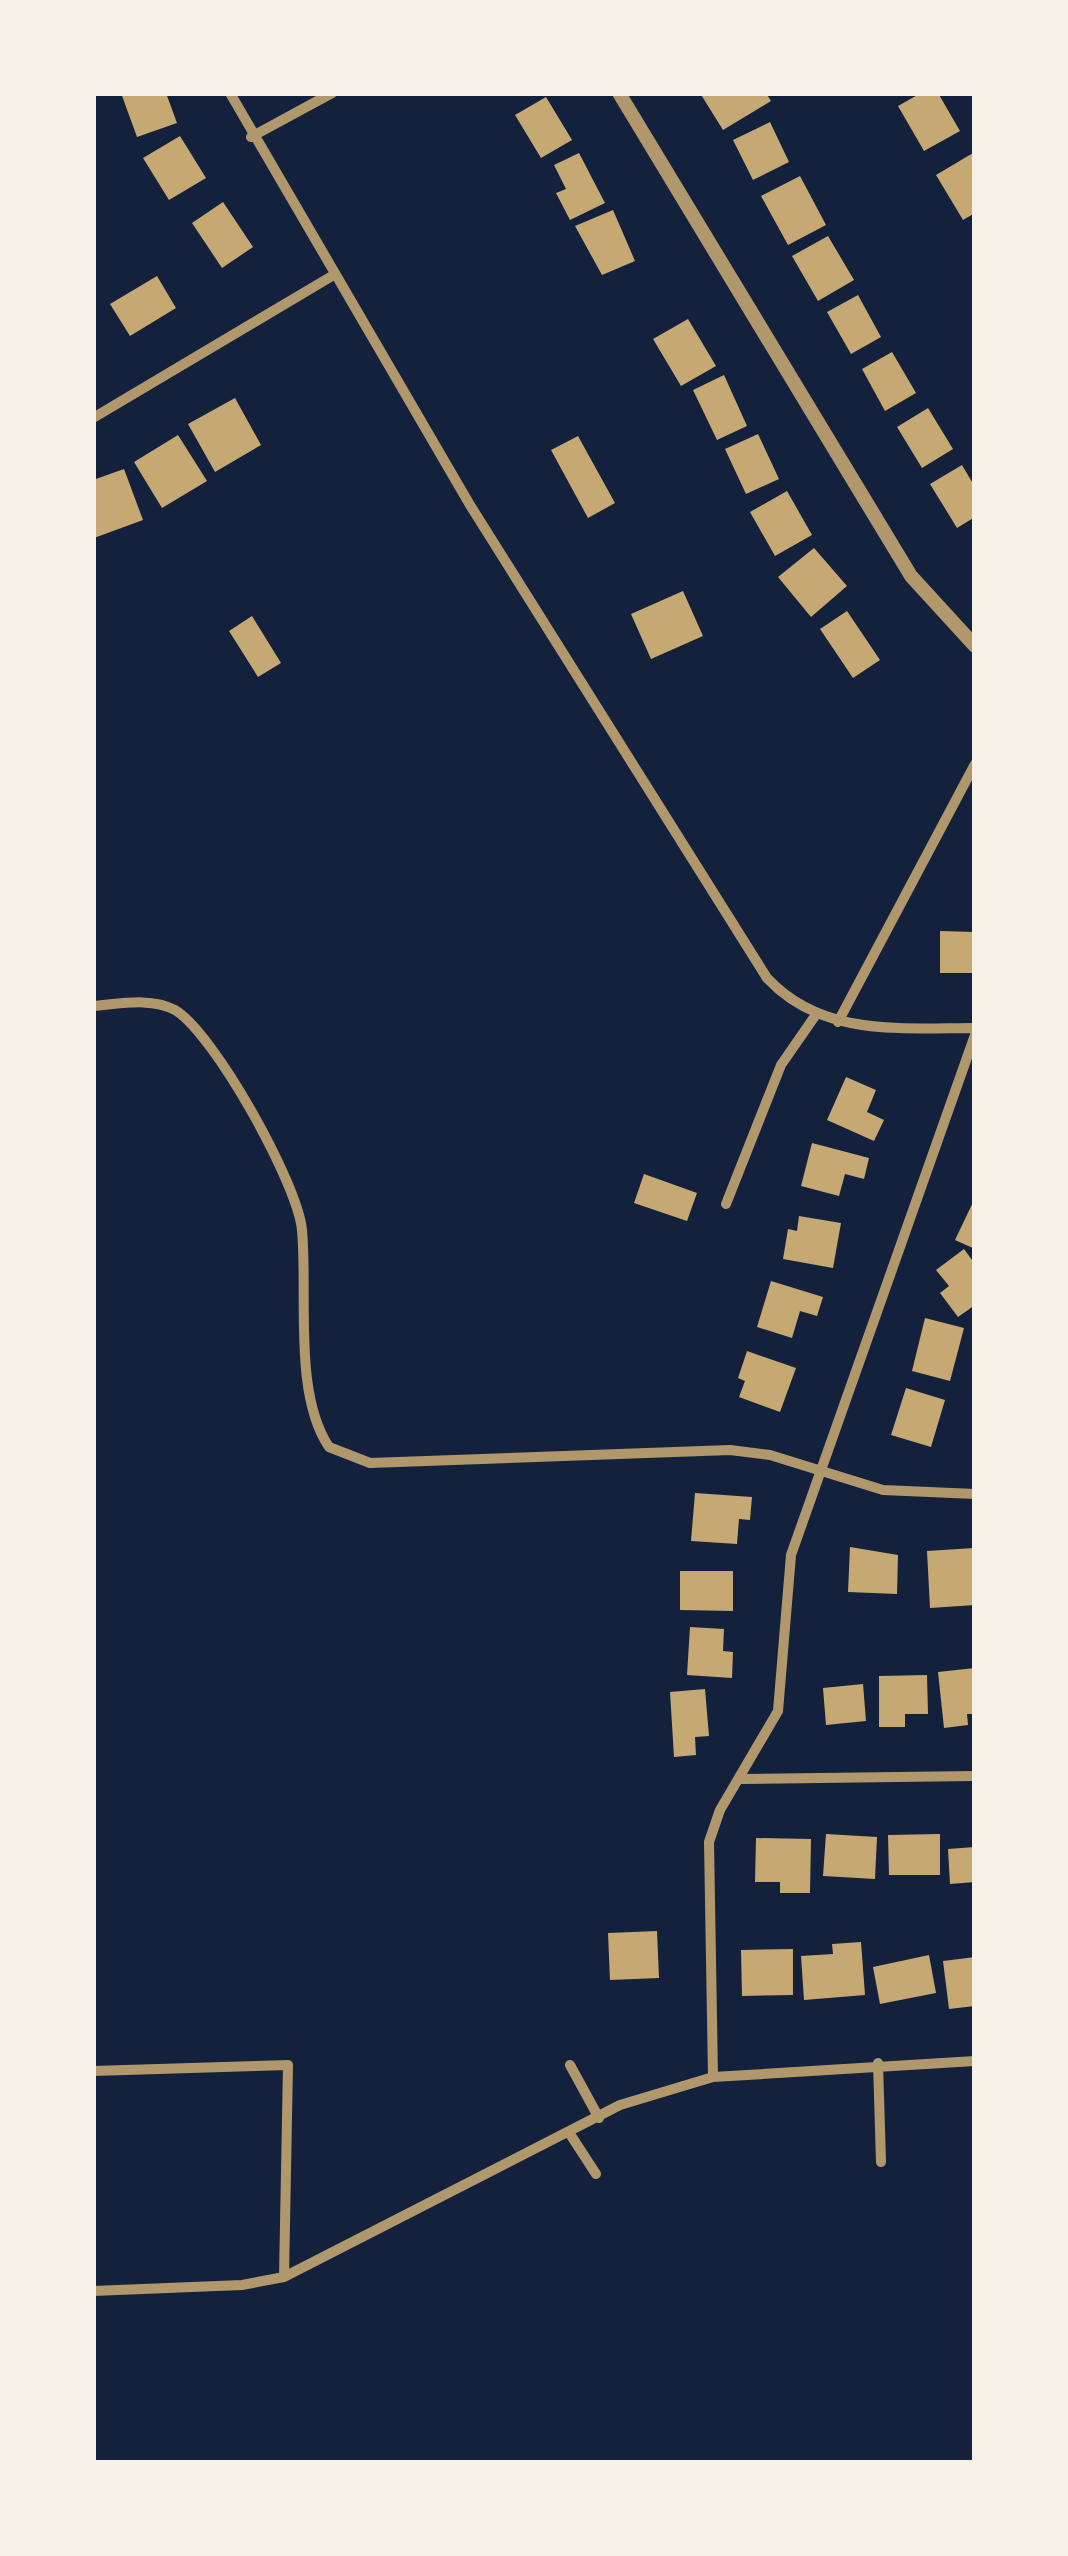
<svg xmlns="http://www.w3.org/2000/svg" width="1068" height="2556" font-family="'Times New Roman',serif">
	<rect width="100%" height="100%" fill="#14213d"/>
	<path fill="#c6a872" d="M 121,93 L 166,93 L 177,123 L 137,137 Z
		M 700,93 L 766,93 L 771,101 L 723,130 Z
		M 921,93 L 938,93 L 960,131 L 924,151 L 898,106 Z
		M 546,97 L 572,140 L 541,158 L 515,115 Z
		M 770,122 L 789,162 L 753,180 L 733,140 Z
		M 180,136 L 206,178 L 169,200 L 143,158 Z
		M 579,153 L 605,203 L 570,220 L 556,193 L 566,189 L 554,165 Z
		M 973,153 L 975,213 L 963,220 L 936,175 Z
		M 800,176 L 826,225 L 788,245 L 761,196 Z
		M 223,202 L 253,247 L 222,268 L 192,223 Z
		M 613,210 L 635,261 L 602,275 L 575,226 Z
		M 828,236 L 854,280 L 818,301 L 792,256 Z
		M 157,276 L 176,308 L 130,336 L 110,304 Z
		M 858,295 L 881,337 L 851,354 L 827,312 Z
		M 688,319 L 716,366 L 681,386 L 653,339 Z
		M 892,352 L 916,393 L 885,411 L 862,369 Z
		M 724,375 L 747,426 L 717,440 L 693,390 Z
		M 235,398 L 261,445 L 215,472 L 188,424 Z
		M 928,408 L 953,449 L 922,468 L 897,427 Z
		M 758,434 L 779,479 L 746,494 L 725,449 Z
		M 178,435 L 207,481 L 162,508 L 134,462 Z
		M 578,436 L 615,503 L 588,518 L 551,450 Z
		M 962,465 L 975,487 L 975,517 L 957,528 L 930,484 Z
		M 124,469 L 143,520 L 94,538 L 93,480 Z
		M 787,491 L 812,535 L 775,556 L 750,512 Z
		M 814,548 L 847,586 L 811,617 L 778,577 Z
		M 683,591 L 703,636 L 651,659 L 631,614 Z
		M 847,611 L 880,660 L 853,678 L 820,629 Z
		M 252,616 L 281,663 L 258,677 L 229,631 Z
		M 940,931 L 975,932 L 975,973 L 940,973 Z
		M 846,1077 L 876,1090 L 867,1112 L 884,1120 L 874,1141 L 827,1120 Z
		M 812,1143 L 869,1158 L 864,1179 L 845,1174 L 839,1196 L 801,1186 Z
		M 644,1174 L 697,1193 L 687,1221 L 634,1203 Z
		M 975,1198 L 975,1249 L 955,1240 Z
		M 799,1216 L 841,1223 L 833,1268 L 783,1259 L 788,1229 L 797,1231 Z
		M 964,1249 L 975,1264 L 975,1305 L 958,1317 L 940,1293 L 949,1286 L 936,1270 Z
		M 771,1281 L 823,1297 L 817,1316 L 800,1311 L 792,1338 L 757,1327 Z
		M 925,1318 L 964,1328 L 950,1381 L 912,1371 Z
		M 747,1351 L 796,1368 L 780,1412 L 739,1397 L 745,1381 L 738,1378 Z
		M 906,1388 L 945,1400 L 931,1447 L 891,1435 Z
		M 695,1493 L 752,1497 L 750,1520 L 739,1519 L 737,1544 L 691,1541 Z
		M 850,1547 L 898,1555 L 897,1594 L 848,1592 Z
		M 974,1548 L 975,1605 L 930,1608 L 927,1551 Z
		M 680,1571 L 733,1571 L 733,1611 L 680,1610 Z
		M 690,1627 L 724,1629 L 723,1651 L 733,1652 L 732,1678 L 687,1675 Z
		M 975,1668 L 975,1714 L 967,1714 L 968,1725 L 944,1728 L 938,1672 Z
		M 927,1675 L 928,1714 L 905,1714 L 905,1727 L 879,1727 L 879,1676 Z
		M 863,1684 L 866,1721 L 826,1725 L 823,1688 Z
		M 705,1689 L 709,1736 L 695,1737 L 696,1755 L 674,1757 L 670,1692 Z
		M 826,1834 L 877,1837 L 875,1879 L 823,1876 Z
		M 940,1834 L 940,1875 L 889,1875 L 888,1835 Z
		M 756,1838 L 811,1839 L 810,1893 L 780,1893 L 780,1882 L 755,1882 Z
		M 975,1847 L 975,1882 L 950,1884 L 948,1849 Z
		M 657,1931 L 659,1978 L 610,1980 L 608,1933 Z
		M 861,1942 L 865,1995 L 804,2000 L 801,1956 L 833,1954 L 832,1944 Z
		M 793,1949 L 793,1995 L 742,1996 L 741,1950 Z
		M 929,1955 L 936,1993 L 880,2004 L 873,1967 Z
		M 975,1957 L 975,2006 L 949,2009 L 943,1961 Z"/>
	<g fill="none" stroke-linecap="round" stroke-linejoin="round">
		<path stroke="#b1986c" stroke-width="10" d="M 230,93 L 470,505 L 767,978 C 822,1037 900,1028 975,1028
			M 251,137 L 332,93
			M 93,418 L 332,276
			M 93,1006 C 119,1004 151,997 175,1010 C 214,1033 298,1184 302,1230 C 308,1294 293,1394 329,1447 L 370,1463 L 730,1450 L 770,1455 L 883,1490 L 975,1494
			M 838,1022 L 975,764
			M 726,1204 L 781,1065 L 815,1016
			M 740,1779 L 975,1776
			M 878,2063 L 881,2162
			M 570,2065 L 599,2118
			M 93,2071 L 288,2065 L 284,2277
			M 713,2077 L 709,1842 L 720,1810 L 778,1711 L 791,1555 L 975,1035
			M 570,2134 L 596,2174
			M 93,2291 L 242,2285 L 284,2277 L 620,2105 L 713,2077 L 975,2061"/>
		<path stroke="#b1986c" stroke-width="14" d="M 619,93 L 911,576 L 975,646"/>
	</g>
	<rect width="1068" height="2556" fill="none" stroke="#f6f1e7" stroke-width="192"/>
</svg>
